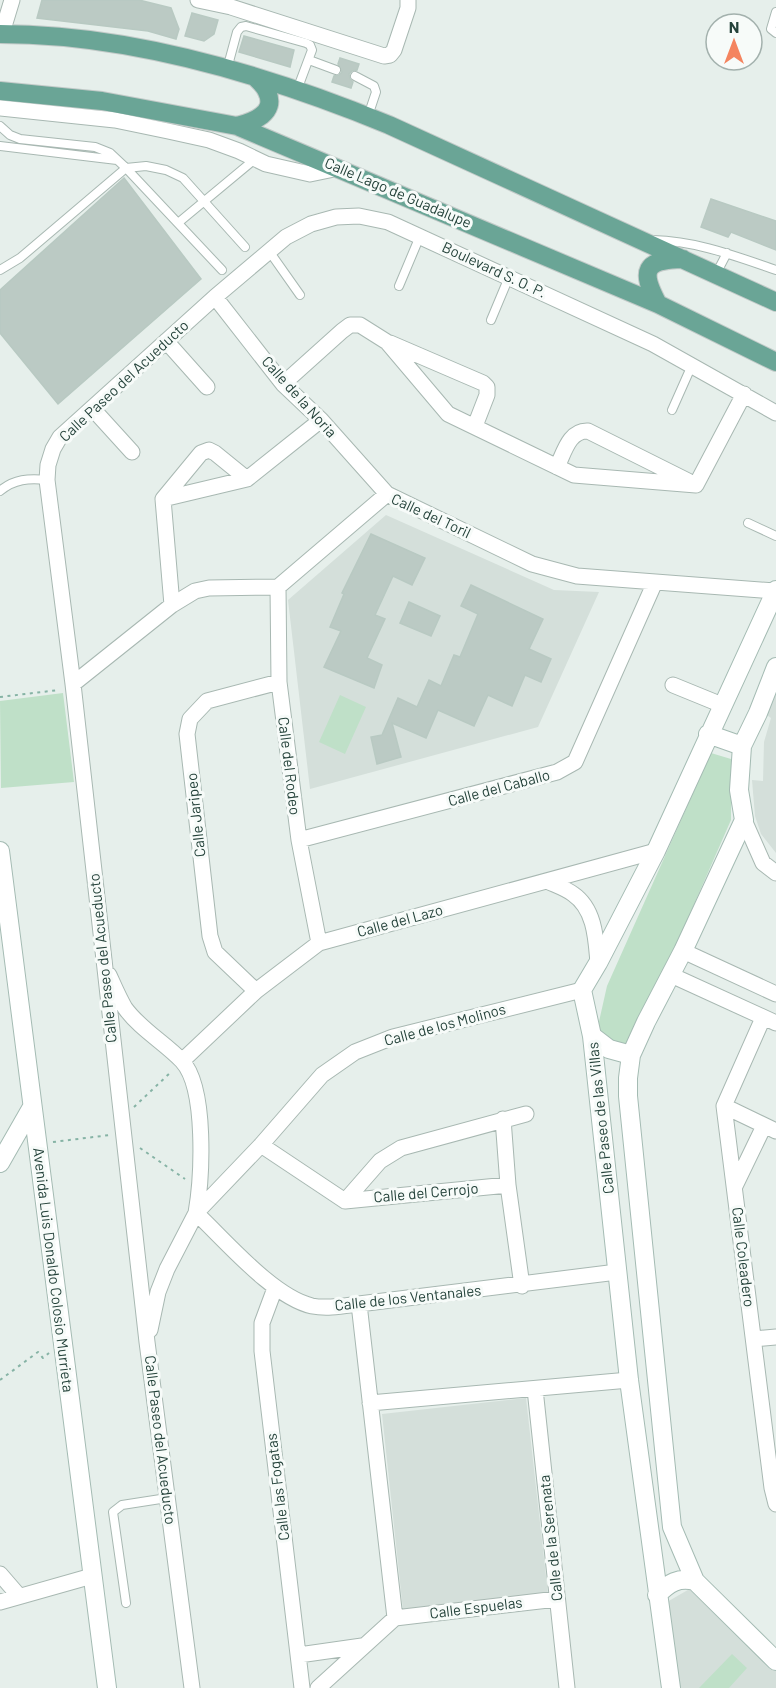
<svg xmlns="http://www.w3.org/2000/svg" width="776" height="1688" font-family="Barlow,sans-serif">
	<rect width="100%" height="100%" fill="#e6efeb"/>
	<path fill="#d4dfda" d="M 386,515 L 554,590 L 599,592 L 538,727 L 310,789 L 288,600 Z
		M 776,687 L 776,853 L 761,834 L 755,816 L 752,780 L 763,781 L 764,742 L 771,718 L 767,715 Z
		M 526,1398 L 548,1594 L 403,1610 L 382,1414 Z
		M 693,1587 L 776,1671 L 776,1688 L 679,1688 L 667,1602 Z"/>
	<path fill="#bfe0c8" d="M 63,693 L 74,782 L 1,788 L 0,701 Z
		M 340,695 L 366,707 L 345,754 L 319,742 Z
		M 711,753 L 731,759 L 731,820 L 681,934 L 626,1047 L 603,1039 L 598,1026 L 607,986 Z
		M 732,1654 L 747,1668 L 729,1688 L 699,1688 Z"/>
	<path fill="#bbcac4" stroke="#b8c9c2" stroke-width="1.5" d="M 42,0 L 139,0 L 171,8 L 179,29 L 176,39 L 148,31 L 37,18 Z
		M 192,13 L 218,20 L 214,34 L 204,41 L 185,36 Z
		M 244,36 L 294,50 L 290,67 L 239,52 Z
		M 340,58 L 359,64 L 357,70 L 352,71 L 349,74 L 350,79 L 353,82 L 351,88 L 332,82 L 334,76 L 339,75 L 342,72 L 338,64 Z
		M 124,178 L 201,279 L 58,404 L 0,333 L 0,290 Z
		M 711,199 L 776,221 L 776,250 L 731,232 L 728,237 L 701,227 Z
		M 371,534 L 425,558 L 412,585 L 393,576 L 375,615 L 385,619 L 367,658 L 382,665 L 374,688 L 324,667 L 341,631 L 330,627 L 344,594 L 342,593 Z
		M 471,585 L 543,619 L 529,649 L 551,659 L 541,682 L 525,675 L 512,706 L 488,695 L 474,726 L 438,710 L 426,738 L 392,723 L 401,757 L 377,764 L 371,737 L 382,735 L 398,698 L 417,707 L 429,680 L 441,686 L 454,655 L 460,657 L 478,614 L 461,606 Z
		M 409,602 L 440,616 L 431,636 L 400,623 Z"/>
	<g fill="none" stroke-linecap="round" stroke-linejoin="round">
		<defs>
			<path id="lane" d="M 776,12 L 771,29 L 776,33
				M 309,60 L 336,70
				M 227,69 L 237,32 L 241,27 L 246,26 L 306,43 L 310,45 L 312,50 L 297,90
				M 355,76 L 374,86 L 376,92 L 368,116
				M 0,126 L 10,135 L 20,139 L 95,147 L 110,153 L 126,168 L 222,270
				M 0,146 L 117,160
				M 178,223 L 255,159
				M 653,240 C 697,241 735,256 776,270
				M 269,251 L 300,295
				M 0,270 L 20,258 L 126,168 L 146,166 L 166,170 L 183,178 L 245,247
				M 716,274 L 727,253
				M 399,286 L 420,236
				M 491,320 L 509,277
				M 672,410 L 692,365
				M 0,491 C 14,479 29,478 47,480
				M 748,523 L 776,536
				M 126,1603 L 113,1512 L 122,1505 L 167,1498"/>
			<path id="street" d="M 198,0 L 231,7 L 384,56 L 390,55 L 394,50 L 408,8 L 408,0
				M 2,33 L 12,0
				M 0,108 L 115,120 L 168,131 L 209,140 L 239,151 L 266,164 L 310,174 L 339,168
				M 215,297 L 283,384 L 321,420 L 387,494 L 532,564 L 577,576 L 775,591
				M 166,341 L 207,387
				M 390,343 L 483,383 L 487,387 L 487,395 L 475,426
				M 283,384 L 342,331 L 350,325 L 360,325 L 387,342 L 448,414 L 574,475 L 696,485
				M 92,408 L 132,452
				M 557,467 C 564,453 569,430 588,431 L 688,481
				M 696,485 L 744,394
				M 163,499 L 247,479 L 321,420
				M 278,587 L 279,682 L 299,840 L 319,943
				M 172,605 L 163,499 L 201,453 L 209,450 L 215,453 L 247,479
				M 73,684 L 172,605 L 195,591 L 209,588 L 278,587 L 387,494
				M 673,685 L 722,705
				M 744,820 L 763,863 L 776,873
				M 299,840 L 557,772 L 575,762 L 655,582
				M 547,881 C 555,885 565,888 573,894 C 595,909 596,939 598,963
				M 683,951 L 776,994
				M 109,975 C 114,986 119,998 125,1008 C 140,1029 165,1043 182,1061 C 207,1088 202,1178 196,1213
				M 671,975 L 776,1023
				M 256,991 L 215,952 L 210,936 L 187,734 L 190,719 L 207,701 L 279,682
				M 763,1018 L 724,1106 L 772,1488 L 776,1504
				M 182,1061 L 256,991 L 319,943 L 656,851
				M 724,1106 L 776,1131
				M 503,1119 L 508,1185 L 522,1286
				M 261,1145 L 345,1201 L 508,1185
				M 735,1186 L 764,1126
				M 345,1201 L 380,1161 L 401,1148 L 526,1114
				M 196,1213 C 226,1241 273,1297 312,1306 C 327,1309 343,1306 359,1304 L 617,1272
				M 275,1288 L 262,1323 L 262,1351 L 302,1688
				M 359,1304 L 395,1618
				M 150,1330 L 158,1292 L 167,1269 L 196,1213 L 261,1145 L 322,1075 L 355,1052 L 393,1037 L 582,990
				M 754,1339 L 776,1337
				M 535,1389 L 567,1688
				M 370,1403 L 629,1380
				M 0,1574 L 19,1596
				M 0,1602 L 92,1576
				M 395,1618 L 557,1599
				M 299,1655 L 362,1646
				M 192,1688 L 147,1342 L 73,684 L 47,480 L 48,465 L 53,449 L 60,437 L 215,297 L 286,237 L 311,224 L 336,217 L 359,216 L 388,222 L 653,344 L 776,413
				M 318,1688 L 395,1618"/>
			<path id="secondary" d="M 776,667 L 758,713 L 742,746 L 739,790 L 744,820 L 683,951 L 646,1022 L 631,1055 L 628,1078 L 628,1096 L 672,1527 L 695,1581 L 776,1661
				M 708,734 L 742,746
				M 0,851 L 107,1688
				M 592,1036 L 609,1049 L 631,1055
				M 0,1163 L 32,1107
				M 657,1595 C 669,1583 678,1577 695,1581
				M 671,1688 L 629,1380 L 592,1036 L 582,990 L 598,963 L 656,851 L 776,590"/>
			<path id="primary" d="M 0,34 C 130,34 270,76 389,125 L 776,302
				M 0,91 L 102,101 L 237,126 L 658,304 L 776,362
				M 237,126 C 253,122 277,113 267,92 C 265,86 259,81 255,77
				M 658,304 C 640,270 644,260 683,259"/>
		</defs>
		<use href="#lane" stroke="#a8b8b2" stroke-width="10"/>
		<use href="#street" stroke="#a8b8b2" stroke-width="17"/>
		<use href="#secondary" stroke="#a4bbb3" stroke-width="20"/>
		<use href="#primary" stroke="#c2cac8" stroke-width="20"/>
		<path stroke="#86b3a5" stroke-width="2" stroke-dasharray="3 4.5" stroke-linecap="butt" d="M 0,697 L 59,690
			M 134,1107 L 171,1072
			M 53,1142 L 110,1135
			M 140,1148 L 185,1179
			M 0,1380 L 38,1352 L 43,1358 L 49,1353"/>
		<use href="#lane" stroke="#fff" stroke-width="8"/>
		<use href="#street" stroke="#fff" stroke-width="15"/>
		<use href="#secondary" stroke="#fff" stroke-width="18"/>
		<use href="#primary" stroke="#6aa596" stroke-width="18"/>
	</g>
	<g text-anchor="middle" stroke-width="6" stroke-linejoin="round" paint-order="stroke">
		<g font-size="15" fill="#24423a" stroke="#f7fbf9">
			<text transform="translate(398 193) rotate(23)" y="5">Calle Lago de Guadalupe</text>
			<text transform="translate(494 270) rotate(25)" y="5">Boulevard S. O. P.</text>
			<text transform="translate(124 381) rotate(-43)" y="5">Calle Paseo del Acueducto</text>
			<text transform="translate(299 397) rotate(48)" y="5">Calle de la Noria</text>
			<text transform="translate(431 516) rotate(25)" y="5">Calle del Toril</text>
			<text transform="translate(289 766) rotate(83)" y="5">Calle del Rodeo</text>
			<text transform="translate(499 788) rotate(-15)" y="5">Calle del Caballo</text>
			<text transform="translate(196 815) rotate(-96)" y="5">Calle Jaripeo</text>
			<text transform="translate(400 921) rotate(-15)" y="5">Calle del Lazo</text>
			<text transform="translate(103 958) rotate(-96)" y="5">Calle Paseo del Acueducto</text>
			<text transform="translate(445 1025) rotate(-15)" y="5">Calle de los Molinos</text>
			<text transform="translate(601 1118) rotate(-96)" y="5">Calle Paseo de las Villas</text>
			<text transform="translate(426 1193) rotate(-5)" y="5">Calle del Cerrojo</text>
			<text transform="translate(743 1257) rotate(83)" y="5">Calle Coleadero</text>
			<text transform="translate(53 1270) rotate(83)" y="5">Avenida Luis Donaldo Colosio Murrieta</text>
			<text transform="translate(408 1298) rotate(-6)" y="5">Calle de los Ventanales</text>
			<text transform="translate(160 1440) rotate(83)" y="5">Calle Paseo del Acueducto</text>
			<text transform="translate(278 1487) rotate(-97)" y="5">Calle las Fogatas</text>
			<text transform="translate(551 1538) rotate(-96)" y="5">Calle de la Serenata</text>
			<text transform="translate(476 1608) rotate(-7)" y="5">Calle Espuelas</text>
		</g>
	</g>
	<g transform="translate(734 42)"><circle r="28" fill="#f7fbf9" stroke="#a3b1ad" stroke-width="1.5"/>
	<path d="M0-4.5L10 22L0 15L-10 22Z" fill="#f4845f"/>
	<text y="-9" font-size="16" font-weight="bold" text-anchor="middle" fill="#24423a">N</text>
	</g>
</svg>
